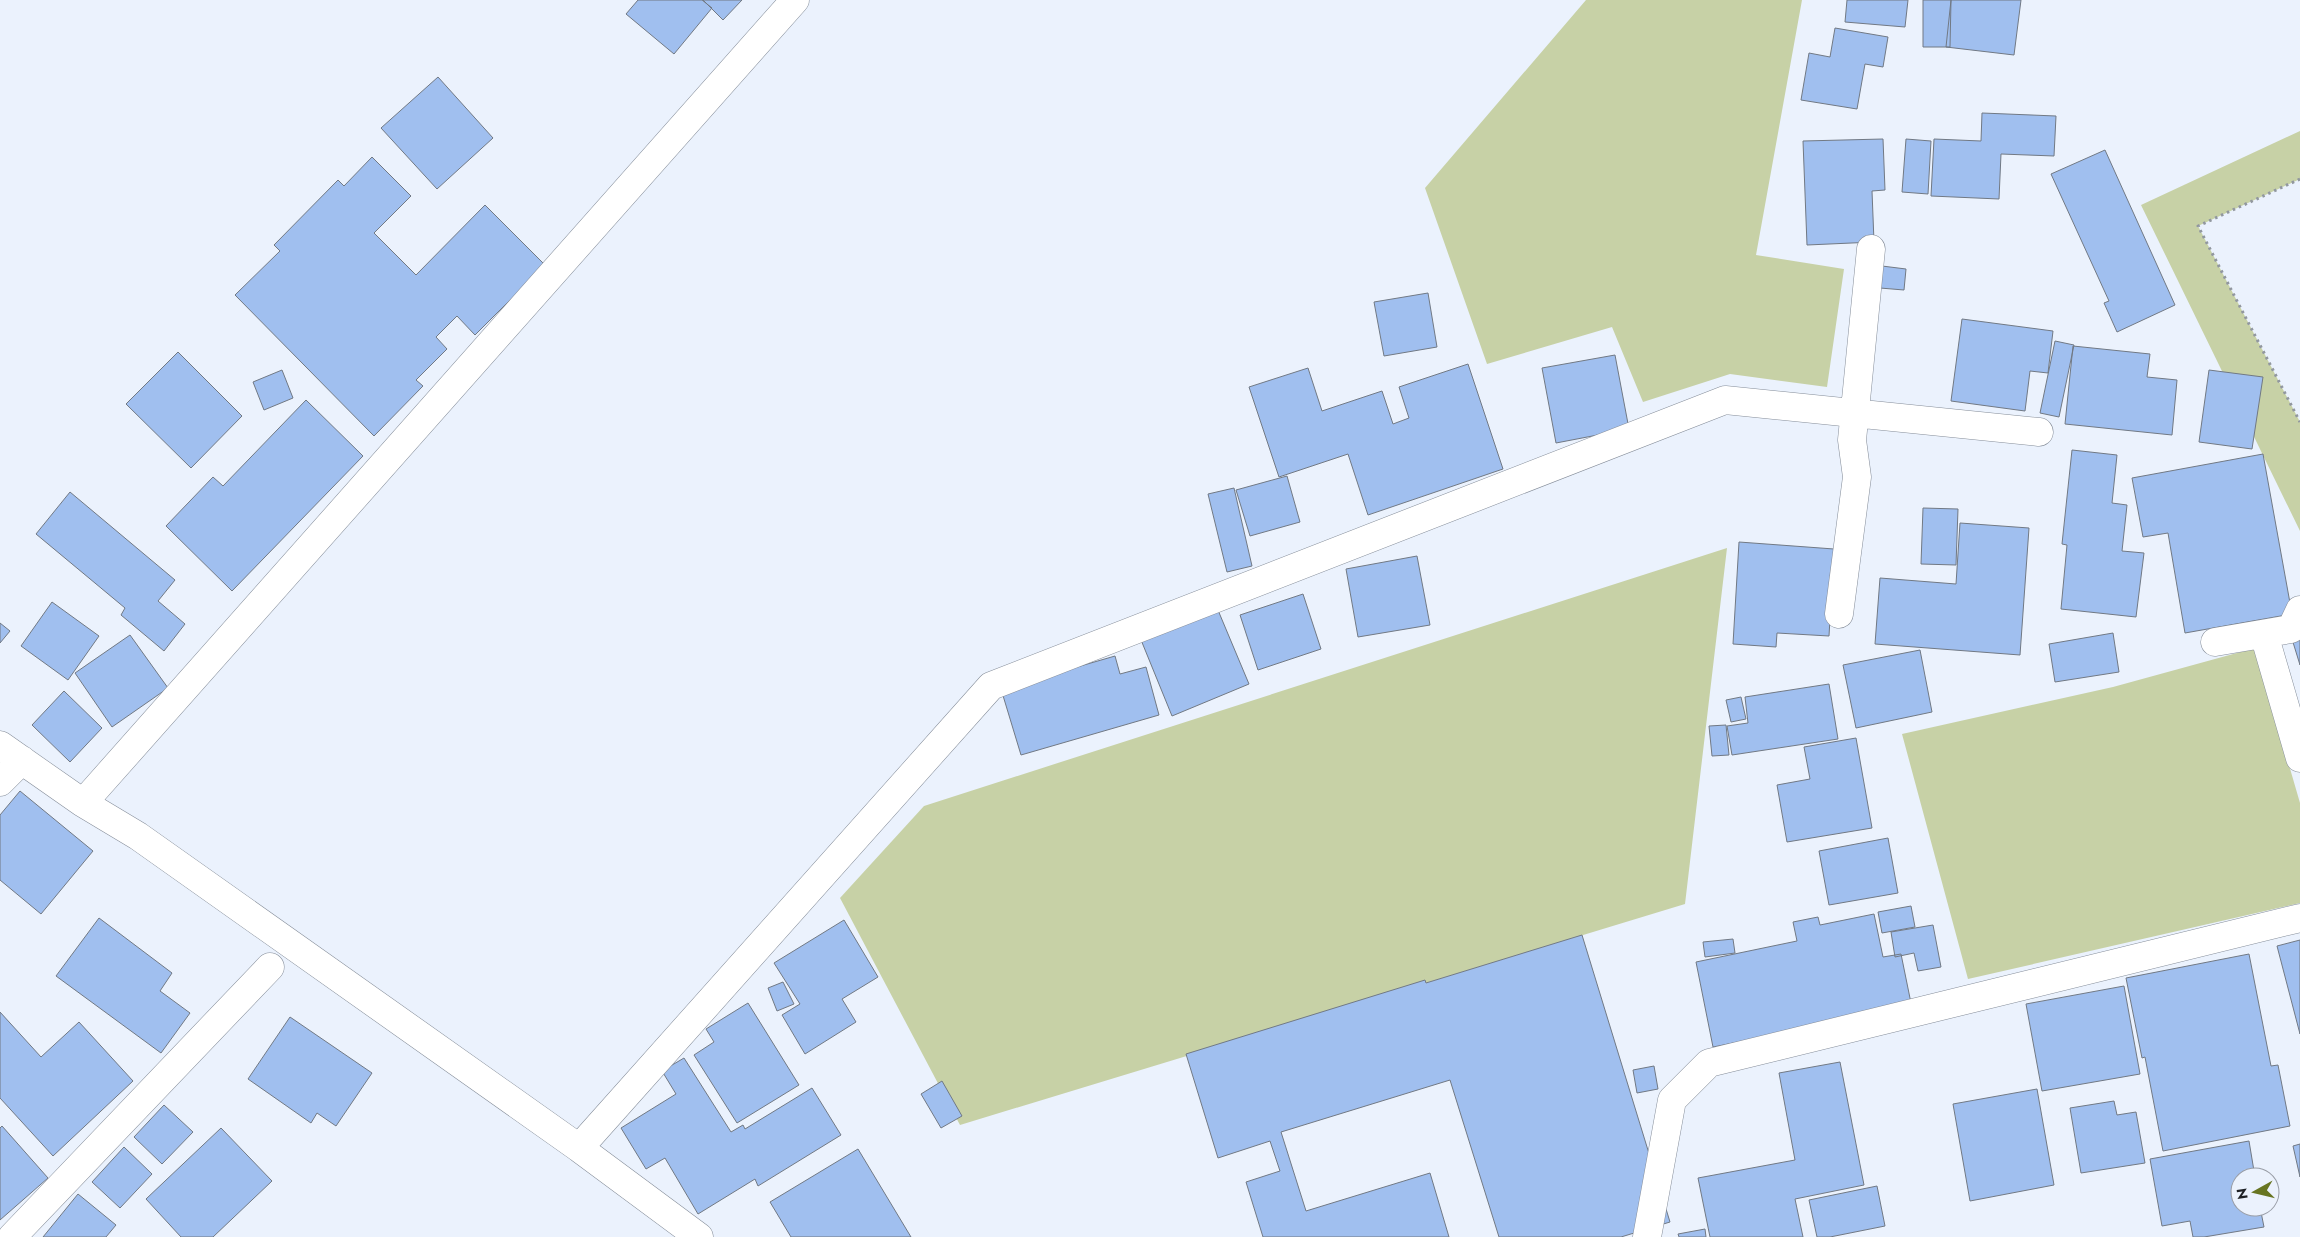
<svg xmlns="http://www.w3.org/2000/svg" width="2300" height="1237" font-family="Jost,sans-serif">
	<rect width="100%" height="100%" fill="#ebf2fd"/>
	<path fill="#c7d1a6" d="M 1586,0 L 1802,0 L 1756,255 L 1844,269 L 1827,387 L 1730,374 L 1643,402 L 1612,327 L 1487,364 L 1425,188 Z
		M 2300,131 L 2300,179 L 2198,226 L 2300,422 L 2300,531 L 2141,205 Z
		M 1727,548 L 1685,904 L 960,1125 L 840,898 L 924,806 Z
		M 2255,648 L 2300,803 L 2300,903 L 1968,979 L 1902,734 L 2113,687 Z"/>
	<path fill="#a0bfef" stroke="#717984" d="M 638,0 L 702,0 L 712,8 L 674,54 L 626,14 Z
		M 703,0 L 742,0 L 723,20 Z
		M 1847,0 L 1908,0 L 1905,27 L 1845,22 Z
		M 1923,0 L 1951,0 L 1950,47 L 1923,47 Z
		M 1951,0 L 2021,0 L 2014,55 L 1946,47 Z
		M 1835,28 L 1888,37 L 1883,67 L 1865,64 L 1857,109 L 1801,100 L 1809,53 L 1830,57 Z
		M 438,77 L 493,138 L 437,189 L 381,128 Z
		M 1982,113 L 2056,116 L 2054,156 L 2001,154 L 1999,199 L 1931,196 L 1934,139 L 1981,141 Z
		M 1883,139 L 1885,190 L 1872,191 L 1874,242 L 1807,245 L 1803,141 Z
		M 1906,139 L 1931,141 L 1928,194 L 1902,192 Z
		M 2105,150 L 2175,305 L 2117,332 L 2104,303 L 2109,301 L 2051,174 Z
		M 372,157 L 411,196 L 374,233 L 416,275 L 485,205 L 545,265 L 475,335 L 457,316 L 436,337 L 447,349 L 416,380 L 423,386 L 374,436 L 235,295 L 280,251 L 274,245 L 338,180 L 344,186 Z
		M 1882,266 L 1906,269 L 1904,290 L 1880,288 Z
		M 1428,293 L 1437,347 L 1384,356 L 1374,302 Z
		M 1962,319 L 2053,331 L 2048,373 L 2030,371 L 2025,411 L 1951,401 Z
		M 2055,341 L 2074,345 L 2059,417 L 2040,413 Z
		M 2073,346 L 2150,354 L 2147,377 L 2177,380 L 2172,435 L 2065,424 Z
		M 178,352 L 242,416 L 191,468 L 126,404 Z
		M 1615,355 L 1629,429 L 1556,443 L 1542,368 Z
		M 1468,364 L 1503,469 L 1368,515 L 1348,454 L 1279,477 L 1249,387 L 1308,368 L 1322,411 L 1382,391 L 1393,424 L 1409,418 L 1399,387 Z
		M 282,370 L 293,398 L 264,410 L 253,382 Z
		M 2209,370 L 2263,377 L 2252,449 L 2199,442 Z
		M 306,400 L 363,456 L 232,591 L 166,526 L 213,477 L 223,486 Z
		M 2072,450 L 2117,455 L 2112,503 L 2127,505 L 2122,551 L 2144,553 L 2136,617 L 2061,609 L 2067,545 L 2062,544 Z
		M 2263,454 L 2292,614 L 2185,633 L 2168,533 L 2143,537 L 2132,478 Z
		M 1287,476 L 1300,522 L 1250,536 L 1236,490 Z
		M 1234,488 L 1252,566 L 1227,572 L 1208,494 Z
		M 70,492 L 175,580 L 158,601 L 185,624 L 164,651 L 121,615 L 125,608 L 36,534 Z
		M 1923,508 L 1958,509 L 1956,565 L 1921,564 Z
		M 1960,523 L 2029,528 L 2020,655 L 1875,644 L 1880,578 L 1956,584 Z
		M 1739,542 L 1834,549 L 1829,636 L 1777,633 L 1776,647 L 1733,644 Z
		M 1417,556 L 1430,625 L 1358,637 L 1346,569 Z
		M 1303,594 L 1321,649 L 1258,670 L 1240,615 Z
		M 52,602 L 99,636 L 68,680 L 21,646 Z
		M 1215,603 L 1249,684 L 1172,716 L 1139,635 Z
		M 0,623 L 10,631 L 0,643 Z
		M 2113,633 L 2119,672 L 2055,682 L 2049,644 Z
		M 130,635 L 168,688 L 112,727 L 75,673 Z
		M 2300,637 L 2300,665 L 2292,639 Z
		M 1920,650 L 1932,712 L 1856,728 L 1843,665 Z
		M 1115,656 L 1120,674 L 1146,667 L 1159,715 L 1021,755 L 1001,689 Z
		M 1829,684 L 1838,739 L 1732,755 L 1727,726 L 1748,723 L 1745,697 Z
		M 64,691 L 102,728 L 70,762 L 32,725 Z
		M 1741,697 L 1746,719 L 1731,722 L 1726,700 Z
		M 1726,725 L 1729,755 L 1712,756 L 1709,726 Z
		M 1856,738 L 1872,828 L 1787,842 L 1777,785 L 1810,779 L 1804,747 Z
		M 20,791 L 93,851 L 41,914 L 0,880 L 0,815 Z
		M 1888,838 L 1898,893 L 1829,905 L 1819,851 Z
		M 1911,906 L 1915,927 L 1882,933 L 1878,912 Z
		M 1874,914 L 1883,957 L 1901,954 L 1912,1008 L 1713,1047 L 1696,962 L 1797,941 L 1793,922 L 1818,917 L 1820,925 Z
		M 99,918 L 172,973 L 160,991 L 190,1013 L 161,1053 L 56,976 Z
		M 844,920 L 878,977 L 842,999 L 856,1022 L 805,1054 L 782,1015 L 800,1004 L 774,963 Z
		M 1933,925 L 1941,967 L 1918,971 L 1914,953 L 1895,957 L 1891,932 Z
		M 1582,935 L 1670,1222 L 1621,1237 L 1499,1237 L 1450,1080 L 1281,1132 L 1306,1211 L 1430,1173 L 1449,1237 L 1263,1237 L 1246,1182 L 1280,1171 L 1270,1141 L 1218,1158 L 1186,1054 L 1425,980 L 1426,983 Z
		M 1733,939 L 1735,953 L 1705,957 L 1703,942 Z
		M 2300,940 L 2300,1034 L 2277,946 Z
		M 2249,954 L 2271,1066 L 2278,1065 L 2290,1126 L 2163,1151 L 2145,1057 L 2142,1058 L 2126,978 Z
		M 783,982 L 794,1004 L 777,1011 L 768,988 Z
		M 2124,986 L 2140,1074 L 2042,1091 L 2026,1004 Z
		M 748,1003 L 799,1085 L 737,1123 L 694,1055 L 714,1042 L 706,1029 Z
		M 0,1012 L 41,1057 L 79,1022 L 133,1081 L 53,1156 L 0,1098 Z
		M 290,1017 L 372,1073 L 336,1126 L 317,1113 L 311,1123 L 248,1079 Z
		M 684,1058 L 731,1132 L 743,1125 L 745,1129 L 812,1088 L 841,1135 L 758,1186 L 755,1179 L 698,1214 L 665,1158 L 646,1169 L 621,1128 L 676,1094 L 662,1071 Z
		M 1840,1062 L 1864,1185 L 1795,1199 L 1803,1237 L 1710,1237 L 1698,1178 L 1795,1160 L 1779,1073 Z
		M 1654,1066 L 1658,1089 L 1637,1093 L 1633,1070 Z
		M 942,1081 L 962,1116 L 941,1128 L 921,1094 Z
		M 2037,1089 L 2054,1185 L 1970,1201 L 1953,1104 Z
		M 2114,1101 L 2117,1115 L 2136,1112 L 2145,1163 L 2081,1173 L 2070,1108 Z
		M 164,1105 L 193,1132 L 162,1164 L 134,1137 Z
		M 2,1126 L 48,1178 L 0,1220 L 0,1128 Z
		M 221,1128 L 272,1181 L 213,1237 L 181,1237 L 146,1199 Z
		M 2249,1141 L 2255,1177 L 2240,1177 L 2240,1207 L 2260,1207 L 2264,1227 L 2204,1237 L 2193,1237 L 2190,1221 L 2162,1226 L 2150,1159 Z
		M 2300,1144 L 2300,1177 L 2293,1146 Z
		M 124,1147 L 152,1174 L 120,1208 L 92,1182 Z
		M 858,1149 L 911,1237 L 791,1237 L 770,1202 Z
		M 1877,1186 L 1885,1226 L 1830,1237 L 1817,1237 L 1809,1200 Z
		M 78,1194 L 116,1225 L 106,1237 L 43,1237 Z
		M 1705,1229 L 1706,1237 L 1679,1237 L 1678,1234 Z"/>
	<g fill="none" stroke-linecap="round" stroke-linejoin="round">
		<defs>
			<path id="minor" d="M 1839,614 L 1857,477 L 1852,440 L 1871,249
				M 2264,634 L 2300,758
				M 2215,642 L 2291,629 L 2300,610
				M 0,745 L 83,803 L 138,836 L 579,1148 L 699,1237
				M 0,782 L 22,760
				M 83,803 L 795,0
				M 579,1148 L 991,686 L 1725,400 L 2039,432
				M 12,1237 L 270,967
				M 1647,1237 L 1672,1100 L 1709,1063 L 2300,918"/>
		</defs>
		<use href="#minor" stroke="#858d99" stroke-width="29"/>
		<path stroke="#91979f" stroke-width="3" stroke-dasharray="2.5 4" stroke-linecap="butt" d="M 2300,179 L 2198,226 L 2300,422"/>
		<use href="#minor" stroke="#fff" stroke-width="28"/>
	</g>
	<g transform="translate(2255 1192) rotate(262)"><circle r="24" fill="#ebf2fd" stroke="#999ea7"/>
	<path d="M0-4L9 19L0 12L-9 19Z" fill="#677522"/>
	<text y="-8" font-size="14" font-weight="bold" text-anchor="middle" fill="#1d2025">N</text>
	</g>
</svg>
